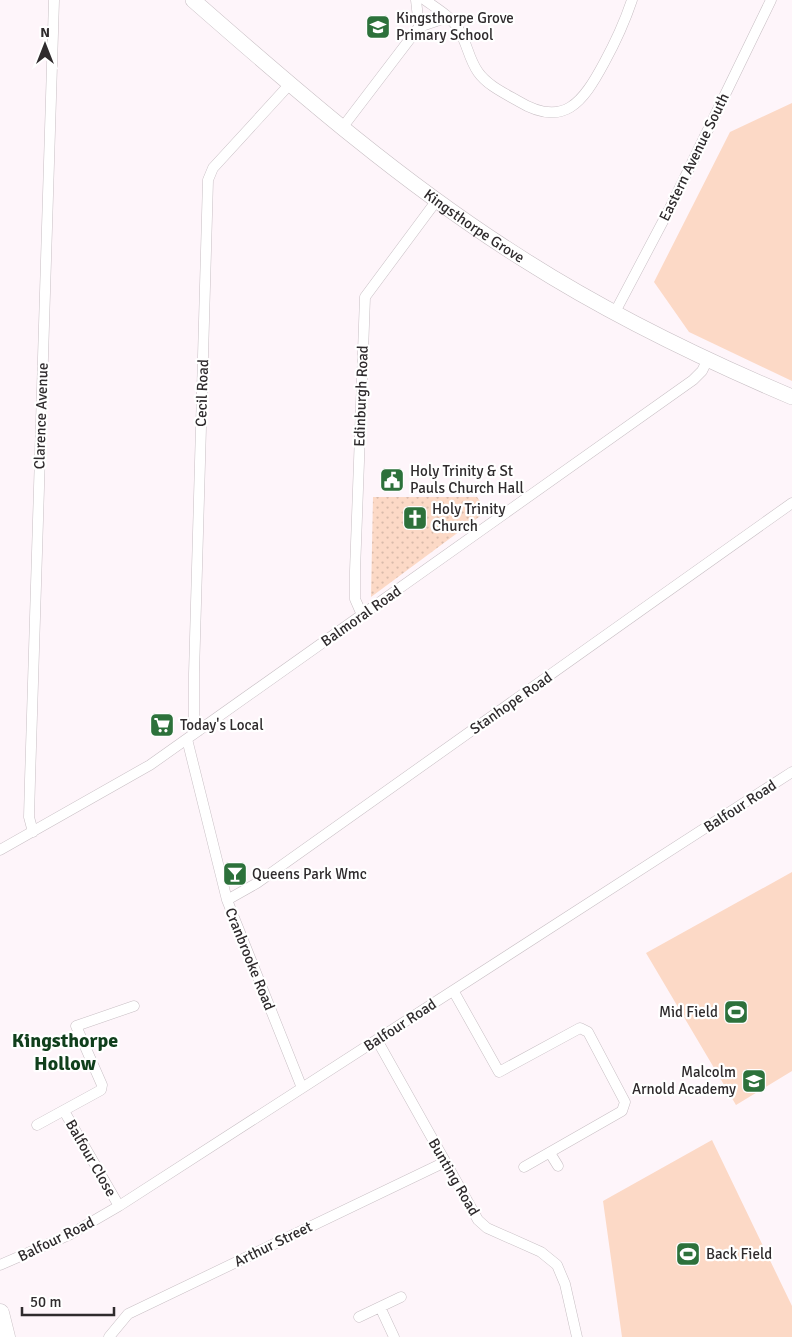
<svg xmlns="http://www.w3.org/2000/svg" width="792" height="1337" font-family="Signika,sans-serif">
	<defs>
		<pattern id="grass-dots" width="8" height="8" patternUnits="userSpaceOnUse" patternTransform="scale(1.25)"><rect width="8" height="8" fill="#fcd9c6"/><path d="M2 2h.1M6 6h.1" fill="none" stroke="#d8baaa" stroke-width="1.8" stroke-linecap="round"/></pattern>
	</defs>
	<rect width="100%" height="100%" fill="#fef5fa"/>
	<path fill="url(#grass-dots)" d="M 373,497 L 477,497 L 487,511 L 371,597 Z"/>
	<path fill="#fcd9c6" d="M 792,103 L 792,381 L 689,332 L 654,282 L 730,132 Z
		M 792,872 L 792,1071 L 736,1105 L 646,953 Z
		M 712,1140 L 792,1306 L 792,1337 L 622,1337 L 603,1201 Z"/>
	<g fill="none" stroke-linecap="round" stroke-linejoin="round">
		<defs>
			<path id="street" d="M 425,0 C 436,8 450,16 457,27 C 467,41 468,58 478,72 C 487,85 504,93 518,101 C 564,129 583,102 604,63 C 615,43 625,21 632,0
				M 419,27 L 448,17
				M 342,128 L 419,27 L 416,0
				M 614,314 L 670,208 L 771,0
				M 362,615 L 355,599 L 355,571 L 365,297 L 437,200
				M 198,731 L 194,717 L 194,674 L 208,180 L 213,168 L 289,85
				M 187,739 L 227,900 L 302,1088
				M 33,832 L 29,817 L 30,780 L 54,0
				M 0,850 L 150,765 L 693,380 L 702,371 L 707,361
				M 227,900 L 257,883 L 792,503
				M 454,992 L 499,1072 L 580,1028 L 588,1032 L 625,1102 L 622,1111 L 524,1167
				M 377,1040 L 478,1220 L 487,1228 L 541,1252 L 557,1265 L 565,1284 L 577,1337
				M 64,1111 L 119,1206
				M 37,1125 L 101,1090 L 102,1085 L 76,1026 L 134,1006
				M 550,1153 L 558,1166
				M 0,1265 L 69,1235 L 119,1206 L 792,772
				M 380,1307 L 394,1337
				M 359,1317 L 401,1297
				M 109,1337 L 128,1314 L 445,1162"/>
			<g id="primary">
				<path id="s1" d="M 193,0 C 299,93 406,186 526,261 C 611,315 700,358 792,397"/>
			</g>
			<path id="highway" d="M 0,1313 L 6,1337"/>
		</defs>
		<use href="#street" stroke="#c8bfc4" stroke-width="11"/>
		<use href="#primary" stroke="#c8bfc4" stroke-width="16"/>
		<use href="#highway" stroke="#c8bfc4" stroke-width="19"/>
		<use href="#street" stroke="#fff" stroke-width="10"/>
		<use href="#primary" stroke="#fff" stroke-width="15"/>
		<use href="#highway" stroke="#fff" stroke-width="18"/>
	</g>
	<defs>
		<symbol id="school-square" viewBox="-11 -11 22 22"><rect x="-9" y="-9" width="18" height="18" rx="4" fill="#2d713b" stroke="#fff"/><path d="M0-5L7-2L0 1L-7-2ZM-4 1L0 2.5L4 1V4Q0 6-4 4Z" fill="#fff"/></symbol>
		<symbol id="civic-square" viewBox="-11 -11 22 22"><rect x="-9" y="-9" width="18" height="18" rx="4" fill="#2d713b" stroke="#fff"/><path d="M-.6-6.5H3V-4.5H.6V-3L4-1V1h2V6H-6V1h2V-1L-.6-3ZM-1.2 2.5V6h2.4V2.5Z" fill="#fff"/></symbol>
		<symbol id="church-square" viewBox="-11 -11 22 22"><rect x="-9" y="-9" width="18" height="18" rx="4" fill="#2d713b" stroke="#fff"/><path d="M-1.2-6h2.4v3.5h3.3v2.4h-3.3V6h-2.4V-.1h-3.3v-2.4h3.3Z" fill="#fff"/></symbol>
		<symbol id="supermarket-square" viewBox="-11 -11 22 22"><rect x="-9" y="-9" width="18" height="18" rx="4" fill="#2d713b" stroke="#fff"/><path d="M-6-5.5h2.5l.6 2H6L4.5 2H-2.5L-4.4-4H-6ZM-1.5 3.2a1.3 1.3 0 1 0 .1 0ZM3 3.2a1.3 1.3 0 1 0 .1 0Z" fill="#fff"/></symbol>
		<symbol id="bar-square" viewBox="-11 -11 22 22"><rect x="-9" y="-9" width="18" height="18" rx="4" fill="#2d713b" stroke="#fff"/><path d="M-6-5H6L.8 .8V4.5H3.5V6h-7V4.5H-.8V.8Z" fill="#fff"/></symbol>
		<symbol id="stadium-square" viewBox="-11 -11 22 22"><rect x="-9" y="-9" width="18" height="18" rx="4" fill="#2d713b" stroke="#fff"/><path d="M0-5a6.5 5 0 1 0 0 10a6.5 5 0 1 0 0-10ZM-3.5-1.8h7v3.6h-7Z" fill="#fff"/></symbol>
	</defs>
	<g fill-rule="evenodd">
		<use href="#school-square" x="364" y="13" width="28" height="28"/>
		<use href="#civic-square" x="378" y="466" width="28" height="28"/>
		<use href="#church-square" x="401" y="504" width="28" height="28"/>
		<use href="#supermarket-square" x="148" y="711" width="28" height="28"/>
		<use href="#bar-square" x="221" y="860" width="28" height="28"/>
		<use href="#stadium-square" x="722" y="998" width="28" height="28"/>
		<use href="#school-square" x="740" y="1067" width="28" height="28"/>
		<use href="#stadium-square" x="674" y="1240" width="28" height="28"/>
	</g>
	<g text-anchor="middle" stroke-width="4.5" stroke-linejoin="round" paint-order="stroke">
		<g font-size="15" fill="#2f2b2d" stroke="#fff" text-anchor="start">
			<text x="396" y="23">Kingsthorpe Grove<tspan x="396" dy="17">Primary School</tspan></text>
			<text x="410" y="476">Holy Trinity &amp; St<tspan x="410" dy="17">Pauls Church Hall</tspan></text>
			<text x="432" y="514">Holy Trinity<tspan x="432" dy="17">Church</tspan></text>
			<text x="180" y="730">Today's Local</text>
			<text x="252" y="879">Queens Park Wmc</text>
			<text x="718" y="1017" text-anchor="end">Mid Field</text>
			<text x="736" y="1077" text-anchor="end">Malcolm<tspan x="736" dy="17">Arnold Academy</tspan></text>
			<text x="706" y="1259">Back Field</text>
		</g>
		<g font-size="15" fill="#2f2b2d" stroke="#fff">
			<text transform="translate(694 157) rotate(-64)" y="5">Eastern Avenue South</text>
			<text dy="5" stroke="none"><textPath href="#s1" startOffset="361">Kingsthorpe Grove</textPath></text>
			<text transform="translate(202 393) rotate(-88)" y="5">Cecil Road</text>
			<text transform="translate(361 396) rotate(-88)" y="5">Edinburgh Road</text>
			<text transform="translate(41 416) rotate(-88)" y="5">Clarence Avenue</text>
			<text transform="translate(361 616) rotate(-35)" y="5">Balmoral Road</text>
			<text transform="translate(511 703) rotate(-35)" y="5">Stanhope Road</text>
			<text transform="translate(740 806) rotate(-33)" y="5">Balfour Road</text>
			<text transform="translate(250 959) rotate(68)" y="5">Cranbrooke Road</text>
			<text transform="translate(400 1025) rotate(-33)" y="5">Balfour Road</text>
			<text transform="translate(91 1158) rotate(60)" y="5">Balfour Close</text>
			<text transform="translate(454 1177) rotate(60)" y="5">Bunting Road</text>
			<text transform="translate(56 1239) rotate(-26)" y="5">Balfour Road</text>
			<text transform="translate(273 1244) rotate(-26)" y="5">Arthur Street</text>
		</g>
		<g font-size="20" font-weight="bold" fill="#103f1c" stroke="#fff">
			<text x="65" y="1047">Kingsthorpe<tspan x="65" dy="23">Hollow</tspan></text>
		</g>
	</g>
	<g transform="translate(45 45)" stroke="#ffffff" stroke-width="4" paint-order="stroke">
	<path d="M0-4L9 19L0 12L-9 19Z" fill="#2f2b2d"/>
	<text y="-8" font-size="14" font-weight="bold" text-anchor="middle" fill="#2f2b2d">N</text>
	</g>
	<path d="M22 1307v8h92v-8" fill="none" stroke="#2f2b2d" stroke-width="2.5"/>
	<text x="30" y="1307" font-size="15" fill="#2f2b2d" stroke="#ffffff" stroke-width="4" paint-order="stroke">50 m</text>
</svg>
